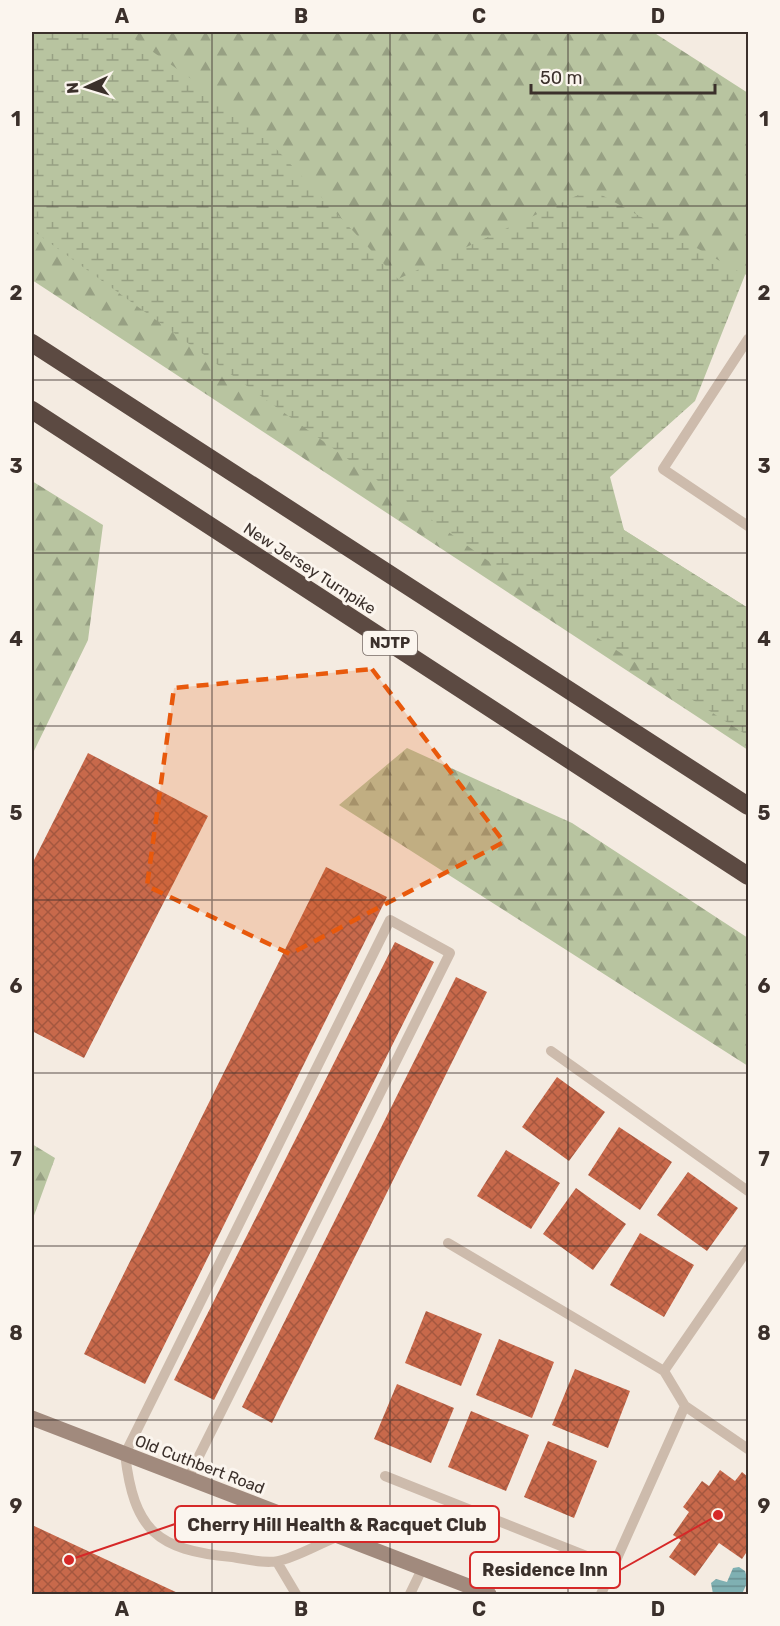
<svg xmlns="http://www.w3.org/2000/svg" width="780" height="1626" font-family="Rubik,sans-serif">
	<defs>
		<pattern id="forest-firs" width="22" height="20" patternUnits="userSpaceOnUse" patternTransform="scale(1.5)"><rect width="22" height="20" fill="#b8c4a0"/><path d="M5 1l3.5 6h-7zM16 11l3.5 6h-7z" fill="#97a083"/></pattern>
		<pattern id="wetland-marsh" width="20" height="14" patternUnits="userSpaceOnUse" patternTransform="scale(1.5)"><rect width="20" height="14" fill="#b8c4a0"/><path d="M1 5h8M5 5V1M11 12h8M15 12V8" fill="none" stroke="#97a083"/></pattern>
		<pattern id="water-rules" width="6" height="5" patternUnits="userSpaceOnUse" patternTransform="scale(1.5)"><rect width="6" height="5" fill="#7fb0b2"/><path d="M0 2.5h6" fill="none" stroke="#699091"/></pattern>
		<pattern id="building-cross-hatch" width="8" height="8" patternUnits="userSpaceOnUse" patternTransform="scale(1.5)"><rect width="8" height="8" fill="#c8694b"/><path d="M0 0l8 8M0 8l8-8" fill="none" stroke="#a4573f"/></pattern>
	</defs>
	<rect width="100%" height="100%" fill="#f4ebe1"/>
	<path fill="url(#forest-firs)" d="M 32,32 L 653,32 L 748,93 L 748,274 L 515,333 L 624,530 L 748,608 L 748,750 L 32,280 Z
		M 32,481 L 103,525 L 88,640 L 32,755 Z
		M 407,748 L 572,823 L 748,938 L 748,1066 L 339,805 Z
		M 32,1144 L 55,1158 L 32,1221 Z"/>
	<path fill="url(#wetland-marsh)" d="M 32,32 L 125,32 L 249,120 L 398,279 L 591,189 L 745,275 L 695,401 L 610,477 L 624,530 L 748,608 L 748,736 L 567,618 L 32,230 Z"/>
	<path fill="url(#water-rules)" d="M 739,1567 L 745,1571 L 748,1581 L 742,1594 L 713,1594 L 711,1583 L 716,1579 L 727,1582 L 733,1568 Z"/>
	<path fill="url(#building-cross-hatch)" d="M 88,753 L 208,816 L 84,1058 L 32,1031 L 32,864 Z
		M 326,867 L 387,897 L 145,1384 L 84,1354 Z
		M 395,942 L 434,962 L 214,1400 L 174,1380 Z
		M 456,977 L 487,992 L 272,1423 L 242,1407 Z
		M 557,1077 L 605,1112 L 569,1161 L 522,1127 Z
		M 619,1127 L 672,1162 L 640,1210 L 588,1175 Z
		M 506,1150 L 560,1183 L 531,1229 L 477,1196 Z
		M 688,1172 L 738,1208 L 707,1251 L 657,1215 Z
		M 576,1188 L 626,1224 L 593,1270 L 543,1234 Z
		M 640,1233 L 694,1265 L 664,1317 L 610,1285 Z
		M 426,1311 L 482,1334 L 461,1386 L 405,1363 Z
		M 499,1339 L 554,1362 L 532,1418 L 476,1395 Z
		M 575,1369 L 630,1391 L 608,1448 L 552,1425 Z
		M 397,1384 L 454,1408 L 431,1463 L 374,1439 Z
		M 471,1411 L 529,1435 L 506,1491 L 448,1467 Z
		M 548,1441 L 597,1461 L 574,1518 L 524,1497 Z
		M 720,1470 L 735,1481 L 742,1472 L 748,1477 L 748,1550 L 742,1559 L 719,1543 L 695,1576 L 669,1557 L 681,1540 L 673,1535 L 689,1512 L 683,1507 L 702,1481 L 709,1486 Z
		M 32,1525 L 180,1594 L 32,1594 Z"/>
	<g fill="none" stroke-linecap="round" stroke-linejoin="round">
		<path stroke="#cdbbac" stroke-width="10" d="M 748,339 L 663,469 L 748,526
			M 551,1051 L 748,1191
			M 448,1243 L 664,1371 L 685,1406 L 748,1449
			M 664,1371 L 748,1249
			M 385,1476 L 614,1567
			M 188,1478 L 450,953 L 390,920 L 125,1454 C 134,1530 156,1550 232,1557 C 246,1559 265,1564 278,1561 C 297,1557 318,1544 337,1537
			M 277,1562 L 296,1594
			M 410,1594 L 422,1569
			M 601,1594 L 685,1406"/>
		<path stroke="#a18a7d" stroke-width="15" d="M 32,1418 L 489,1594"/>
		<path stroke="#5c4a42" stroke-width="18" d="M 32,343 L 748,806
			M 32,410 L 748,876"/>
	</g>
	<path fill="#e8590c" fill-opacity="0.2" stroke="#e8590c" stroke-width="4.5" stroke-dasharray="12 8" stroke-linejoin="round" d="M 372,669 L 504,842 L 290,954 L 147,886 L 174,688 Z"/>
	<path fill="none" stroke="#3b302b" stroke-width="1.5" stroke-opacity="0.55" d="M 212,32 L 212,1594M 390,32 L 390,1594M 568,32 L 568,1594M 32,206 L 748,206M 32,380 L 748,380M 32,553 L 748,553M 32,726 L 748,726M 32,900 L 748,900M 32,1073 L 748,1073M 32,1246 L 748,1246M 32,1420 L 748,1420"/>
	<g text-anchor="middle" stroke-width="6" stroke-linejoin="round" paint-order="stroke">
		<rect fill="#fbf5ee" stroke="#756b66" stroke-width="1.5" x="363" y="631" width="54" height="24" rx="4.5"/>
		<g font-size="15" font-weight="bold" fill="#3b302b">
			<text x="390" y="648">NJTP</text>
		</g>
		<g font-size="16" fill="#3b302b" stroke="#fbf5ee">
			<text transform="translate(310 568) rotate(33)" y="6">New Jersey Turnpike</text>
			<text transform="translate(200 1464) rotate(21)" y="6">Old Cuthbert Road</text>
		</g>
	</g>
	<path fill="none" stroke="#d62828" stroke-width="2" d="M69 1560L175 1524M718 1515L620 1570"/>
	<g fill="#d62828" stroke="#fbf5ee" stroke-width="2">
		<circle cx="69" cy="1560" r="6"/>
		<circle cx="718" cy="1515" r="6"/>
	</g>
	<g fill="#fbf5ee" stroke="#d62828" stroke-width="2">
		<rect x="175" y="1506" width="324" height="36" rx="6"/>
		<rect x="470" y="1552" width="150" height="36" rx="6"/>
	</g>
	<g font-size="18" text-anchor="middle" font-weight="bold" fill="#3b302b">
		<text x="337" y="1531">Cherry Hill Health &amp; Racquet Club</text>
		<text x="545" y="1576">Residence Inn</text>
	</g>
	<rect width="780" height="1626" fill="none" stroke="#fbf5ee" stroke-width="66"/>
	<g transform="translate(87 87) rotate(266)" stroke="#fbf5ee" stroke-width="4.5" paint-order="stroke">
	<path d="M0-4.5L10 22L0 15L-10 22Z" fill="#3b302b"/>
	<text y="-9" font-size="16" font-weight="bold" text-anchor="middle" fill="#3b302b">N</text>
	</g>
	<path d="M531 84v9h184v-9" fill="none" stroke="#3b302b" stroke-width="3"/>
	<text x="540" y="84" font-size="18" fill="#3b302b" stroke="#fbf5ee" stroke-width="4.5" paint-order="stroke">50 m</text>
	<rect x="33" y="33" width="714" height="1560" fill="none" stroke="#3b302b" stroke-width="2"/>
	<g font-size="20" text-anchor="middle" font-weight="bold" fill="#3b302b">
		<text x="122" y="23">A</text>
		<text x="301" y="23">B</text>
		<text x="479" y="23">C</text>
		<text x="658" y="23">D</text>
		<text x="16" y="126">1</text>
		<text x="764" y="126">1</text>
		<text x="16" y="300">2</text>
		<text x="764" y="300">2</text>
		<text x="16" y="473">3</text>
		<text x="764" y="473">3</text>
		<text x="16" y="646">4</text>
		<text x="764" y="646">4</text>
		<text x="16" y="820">5</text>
		<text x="764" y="820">5</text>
		<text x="16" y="993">6</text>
		<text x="764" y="993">6</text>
		<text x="16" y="1166">7</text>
		<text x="764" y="1166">7</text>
		<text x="16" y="1340">8</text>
		<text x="764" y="1340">8</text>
		<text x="16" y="1513">9</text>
		<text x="764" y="1513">9</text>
		<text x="122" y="1616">A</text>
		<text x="301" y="1616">B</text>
		<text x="479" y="1616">C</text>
		<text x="658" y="1616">D</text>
	</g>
</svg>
